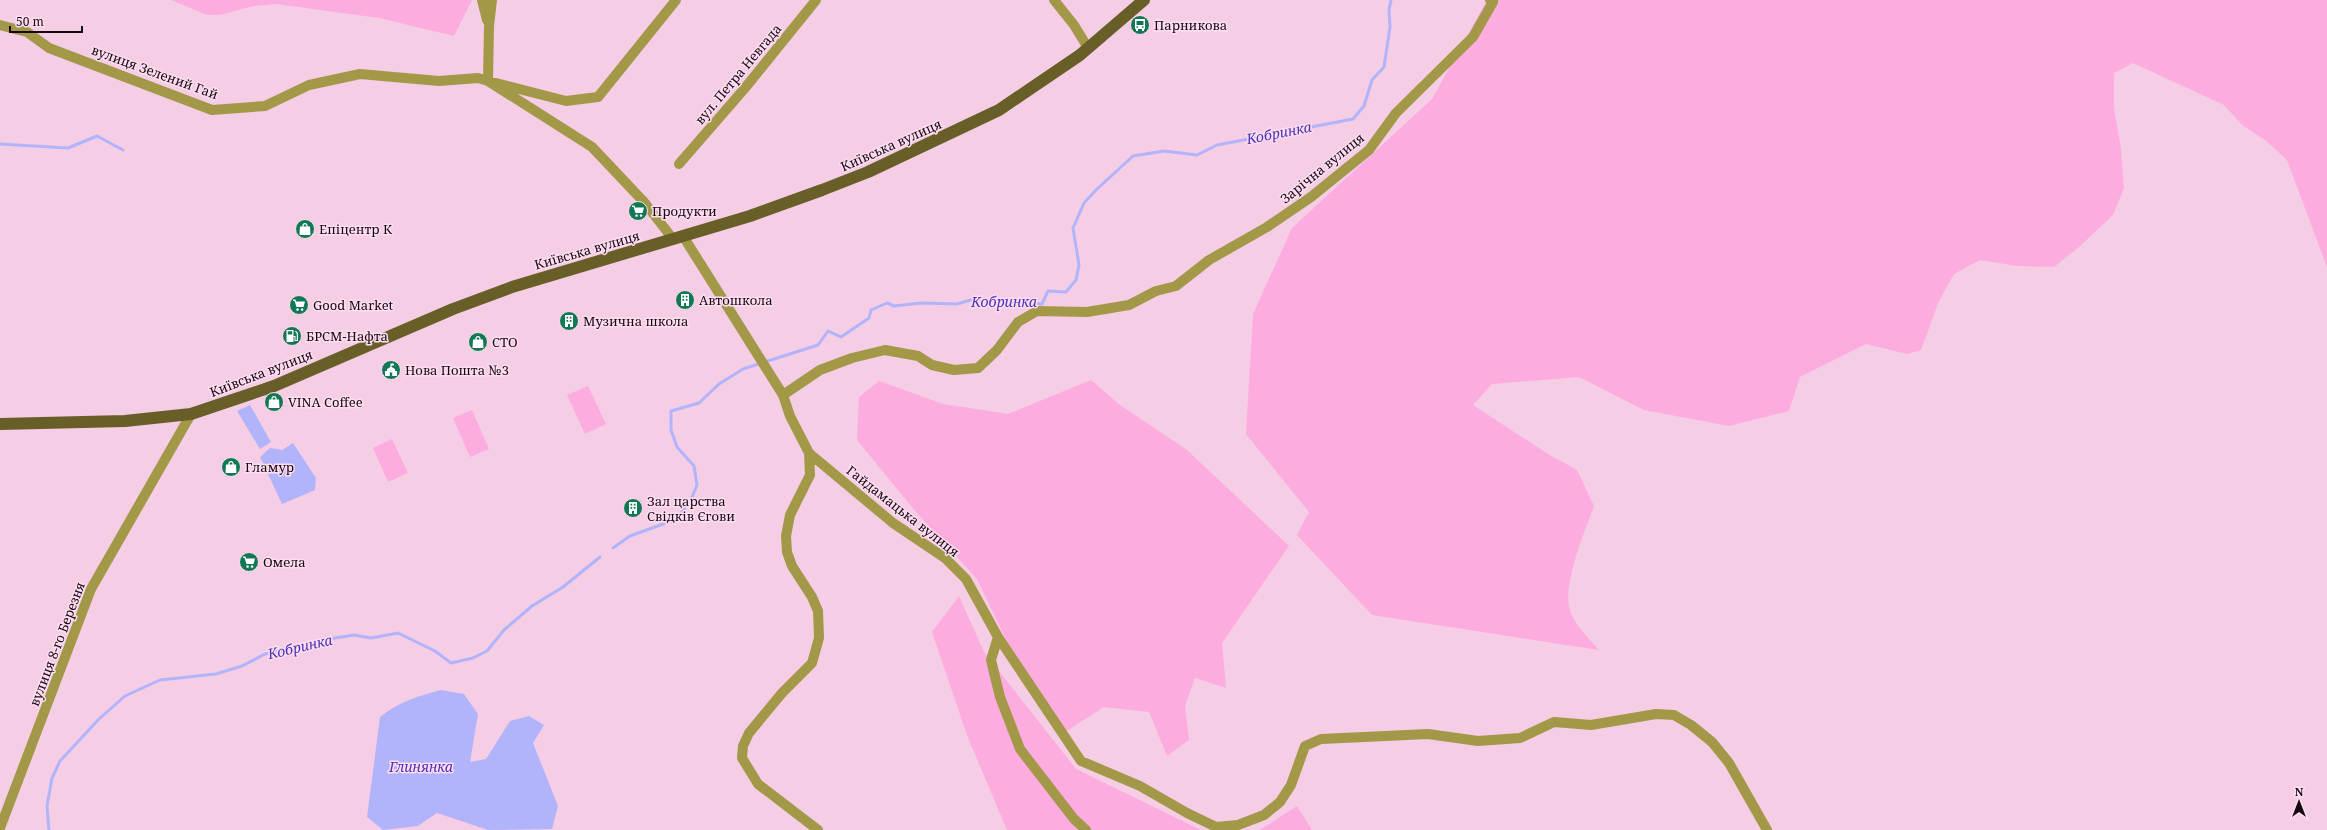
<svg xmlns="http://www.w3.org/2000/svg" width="2327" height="830" font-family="'Noto Serif',serif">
	<rect width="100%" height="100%" fill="#f5cde5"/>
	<path fill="#fdacdf" d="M 171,0 L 472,0 L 454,36 L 379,18 L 276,4 L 253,6 L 220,15 L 207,15 Z
		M 1487,0 L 2327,0 L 2327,267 L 2287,160 L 2265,140 L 2242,125 L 2224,105 L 2133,63 L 2114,73 L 2114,108 L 2121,149 L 2124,188 L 2113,215 L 2079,247 L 2054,267 L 2017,266 L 1980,260 L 1954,274 L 1939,301 L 1921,350 L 1907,354 L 1866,344 L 1800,377 L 1789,411 L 1729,426 L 1644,410 L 1579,377 L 1492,384 L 1473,405 L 1548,454 L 1577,470 L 1594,506 C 1585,531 1564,580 1569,607 C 1573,624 1588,637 1599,650 L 1372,615 L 1297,535 L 1309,512 L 1246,434 L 1253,314 L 1292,228 L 1432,99 Z
		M 1091,380 L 1120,405 L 1187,450 L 1289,546 L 1222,643 L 1226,688 L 1195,678 L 1185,706 L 1189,740 L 1167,756 L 1149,712 L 1104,707 L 1065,732 L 1007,642 L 977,579 L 916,512 L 857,440 L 859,397 L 879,381 L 943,404 L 1008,414 Z
		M 588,386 L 606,424 L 585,434 L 567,395 Z
		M 472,410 L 489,449 L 470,457 L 453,418 Z
		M 392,439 L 408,473 L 388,482 L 373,448 Z
		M 959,596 L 984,652 L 1076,769 L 1201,830 L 1007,830 L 968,738 L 932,632 Z
		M 1297,806 L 1312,830 L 1260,830 Z"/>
	<path fill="#b1b4fb" d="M 250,405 L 271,442 L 260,449 L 237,411 Z
		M 293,443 L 316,478 L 315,490 L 282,504 L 260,457 L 270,448 L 282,450 Z
		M 441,690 L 464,694 L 478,714 L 470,762 L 486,759 L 510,721 L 529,716 L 544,725 L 533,743 L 558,806 L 552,829 L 488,830 L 437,813 L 418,826 L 383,830 L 367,817 L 380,717 C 399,702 417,696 441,690 Z"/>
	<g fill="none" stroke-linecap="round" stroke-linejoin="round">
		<path stroke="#b1b4fb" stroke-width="3" d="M 0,144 L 68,148 L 97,136 L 123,150
			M 613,548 L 630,536 L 677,519 L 692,497 L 697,485 L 694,466 L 677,447 L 671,430 L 671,411 L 699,403 L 719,384 L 743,369 L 818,345 L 828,331 L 841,337 L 869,318 L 871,310 L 887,303 L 894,306 L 921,303 L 957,304 L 974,299 L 1042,304 L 1048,291 L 1066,292 L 1076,280 L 1079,265 L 1073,228 L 1084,203 L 1096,190 L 1133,156 L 1164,151 L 1197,155 L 1217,145 L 1353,119 L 1364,106 L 1372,80 L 1384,67 L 1390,27 L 1389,10 L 1391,0
			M 49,830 L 47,806 L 52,778 L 60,761 L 99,719 L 125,696 L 160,680 L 216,674 L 242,666 L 265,654 L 295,648 L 316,641 L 354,635 L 371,638 L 398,633 L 435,651 L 451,663 L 473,658 L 487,651 L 504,630 L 532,606 L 563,587 L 600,557"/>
		<path stroke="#a39848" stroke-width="10" d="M 482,0 L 487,20
			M 492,0 L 489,26 L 488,81 L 566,101 L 598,97 L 676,0
			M 1054,0 L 1074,25 L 1088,48
			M 0,25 L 27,32 L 49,48 L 212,110 L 265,106 L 309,85 L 360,74 L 439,81 L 478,78 L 488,81 L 592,147 L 644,202 L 673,239
			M 679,164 L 745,88 L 816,0
			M 683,236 L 783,395 L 790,416 L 809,453 L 893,523 L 945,558 L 966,579 L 998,637 L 991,660 L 1000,697 L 1020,749 L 1074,819 L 1086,830
			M 783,395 L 820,370 L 852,358 L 885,350 L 918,356 L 932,365 L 954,370 L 978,368 L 997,350 L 1018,322 L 1037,311 L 1087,312 L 1129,305 L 1156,291 L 1176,286 L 1209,260 L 1267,227 L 1311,197 L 1369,150 L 1396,113 L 1473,37 L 1493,2 L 1490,0
			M 809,453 L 810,475 L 790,515 L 786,536 L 787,552 L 792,566 L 812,597 L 818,611 L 819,638 L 812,663 L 782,693 L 749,733 L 743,746 L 742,758 L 758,784 L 818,830
			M 998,637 L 1081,761 L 1140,786 L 1187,813 L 1216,827 L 1238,825 L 1264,815 L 1280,802 L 1291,785 L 1305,746 L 1321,739 L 1428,734 L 1478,741 L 1520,738 L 1554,722 L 1591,725 L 1656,714 L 1674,715 L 1691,725 L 1712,742 L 1729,763 L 1767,830
			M 0,828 L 91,589 L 191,414"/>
		<path stroke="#675f27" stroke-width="12" d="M 0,424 L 125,421 L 191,414 L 274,386 L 453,309 L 512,287 L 750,216 L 822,190 L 868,172 L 999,110 L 1080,55 L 1144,0"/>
	</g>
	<defs>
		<symbol id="bus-disc" viewBox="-11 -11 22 22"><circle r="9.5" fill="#107953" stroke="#feddf0"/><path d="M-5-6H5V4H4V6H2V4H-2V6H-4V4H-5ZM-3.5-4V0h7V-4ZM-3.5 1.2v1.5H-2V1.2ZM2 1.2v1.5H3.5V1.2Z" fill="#fff"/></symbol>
		<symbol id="supermarket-disc" viewBox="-11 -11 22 22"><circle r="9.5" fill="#107953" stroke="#feddf0"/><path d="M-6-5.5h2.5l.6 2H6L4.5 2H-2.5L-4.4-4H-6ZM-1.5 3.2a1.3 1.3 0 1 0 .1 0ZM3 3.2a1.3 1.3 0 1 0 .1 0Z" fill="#fff"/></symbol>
		<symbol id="shop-disc" viewBox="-11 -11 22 22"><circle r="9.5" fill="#107953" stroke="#feddf0"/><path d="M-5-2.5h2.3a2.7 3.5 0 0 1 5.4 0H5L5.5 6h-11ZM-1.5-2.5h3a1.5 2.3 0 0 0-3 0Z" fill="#fff"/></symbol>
		<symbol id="building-disc" viewBox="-11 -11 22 22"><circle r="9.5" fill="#107953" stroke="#feddf0"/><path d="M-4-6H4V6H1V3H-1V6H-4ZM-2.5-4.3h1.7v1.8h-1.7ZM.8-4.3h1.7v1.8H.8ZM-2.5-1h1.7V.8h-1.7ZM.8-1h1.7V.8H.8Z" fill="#fff"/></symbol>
		<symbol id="fuel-disc" viewBox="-11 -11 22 22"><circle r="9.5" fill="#107953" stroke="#feddf0"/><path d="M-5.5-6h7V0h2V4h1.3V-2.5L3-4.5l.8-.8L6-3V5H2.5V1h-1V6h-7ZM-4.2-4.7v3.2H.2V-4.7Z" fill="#fff"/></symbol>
		<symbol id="civic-disc" viewBox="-11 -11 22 22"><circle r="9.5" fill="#107953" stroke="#feddf0"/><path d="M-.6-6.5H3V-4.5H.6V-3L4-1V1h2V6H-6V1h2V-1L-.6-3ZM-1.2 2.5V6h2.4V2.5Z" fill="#fff"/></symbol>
	</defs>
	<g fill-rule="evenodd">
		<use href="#bus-disc" x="1129" y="14" width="22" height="22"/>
		<use href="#supermarket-disc" x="627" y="200" width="22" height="22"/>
		<use href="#shop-disc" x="294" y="218" width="22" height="22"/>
		<use href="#building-disc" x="674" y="289" width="22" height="22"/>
		<use href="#supermarket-disc" x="288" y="294" width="22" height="22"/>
		<use href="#building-disc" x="558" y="310" width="22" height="22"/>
		<use href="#fuel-disc" x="281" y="325" width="22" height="22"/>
		<use href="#shop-disc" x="467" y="331" width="22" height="22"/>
		<use href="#civic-disc" x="380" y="359" width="22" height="22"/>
		<use href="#shop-disc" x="263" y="391" width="22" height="22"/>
		<use href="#shop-disc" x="220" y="456" width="22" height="22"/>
		<use href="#building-disc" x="622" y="497" width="22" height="22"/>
		<use href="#supermarket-disc" x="238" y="551" width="22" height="22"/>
	</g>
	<g text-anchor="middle" stroke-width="3" stroke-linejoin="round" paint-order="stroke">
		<g font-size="13" fill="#150811" stroke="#feddf0" text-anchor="start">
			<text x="1154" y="30">Парникова</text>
			<text x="652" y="216">Продукти</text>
			<text x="319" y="234">Епіцентр К</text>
			<text x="699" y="305">Автошкола</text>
			<text x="313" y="310">Good Market</text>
			<text x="583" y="326">Музична школа</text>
			<text x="306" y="341">БРСМ-Нафта</text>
			<text x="492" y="347">СТО</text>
			<text x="405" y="375">Нова Пошта №3</text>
			<text x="288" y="407">VINA Coffee</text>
			<text x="245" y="472">Гламур</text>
			<text x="647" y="506">Зал царства<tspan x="647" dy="15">Свідків Єгови</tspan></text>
			<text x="263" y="567">Омела</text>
		</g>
		<g font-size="13" fill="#150811" stroke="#feddf0">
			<text transform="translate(155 72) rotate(20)" y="5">вулиця Зелений Гай</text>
			<text transform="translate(738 74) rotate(-50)" y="5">вул. Петра Невгада</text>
			<text transform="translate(891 145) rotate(-24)" y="5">Київська вулиця</text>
			<text transform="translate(1322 168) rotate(-39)" y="5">Зарічна вулиця</text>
			<text transform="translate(587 250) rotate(-16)" y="5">Київська вулиця</text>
			<text transform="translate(261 373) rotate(-21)" y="5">Київська вулиця</text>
			<text transform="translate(903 511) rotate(38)" y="5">Гайдамацька вулиця</text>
			<text transform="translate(57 644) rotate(-69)" y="5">вулиця 8-го Березня</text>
		</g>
		<g font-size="14" font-style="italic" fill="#4731b6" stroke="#feddf0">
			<text transform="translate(1279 133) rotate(-11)" y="5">Кобринка</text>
			<text x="1004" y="307">Кобринка</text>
			<text transform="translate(300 647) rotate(-13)" y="5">Кобринка</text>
			<text x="421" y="772">Глинянка</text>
		</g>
	</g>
	<g transform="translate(2299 802)" stroke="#feddf0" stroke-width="3" paint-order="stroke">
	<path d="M0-3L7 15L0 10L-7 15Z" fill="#150811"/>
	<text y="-6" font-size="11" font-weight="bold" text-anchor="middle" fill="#150811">N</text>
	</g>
	<path d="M10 26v6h72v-6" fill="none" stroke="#150811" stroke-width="2"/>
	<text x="16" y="26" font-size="12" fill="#150811" stroke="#feddf0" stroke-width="3" paint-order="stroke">50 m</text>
</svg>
